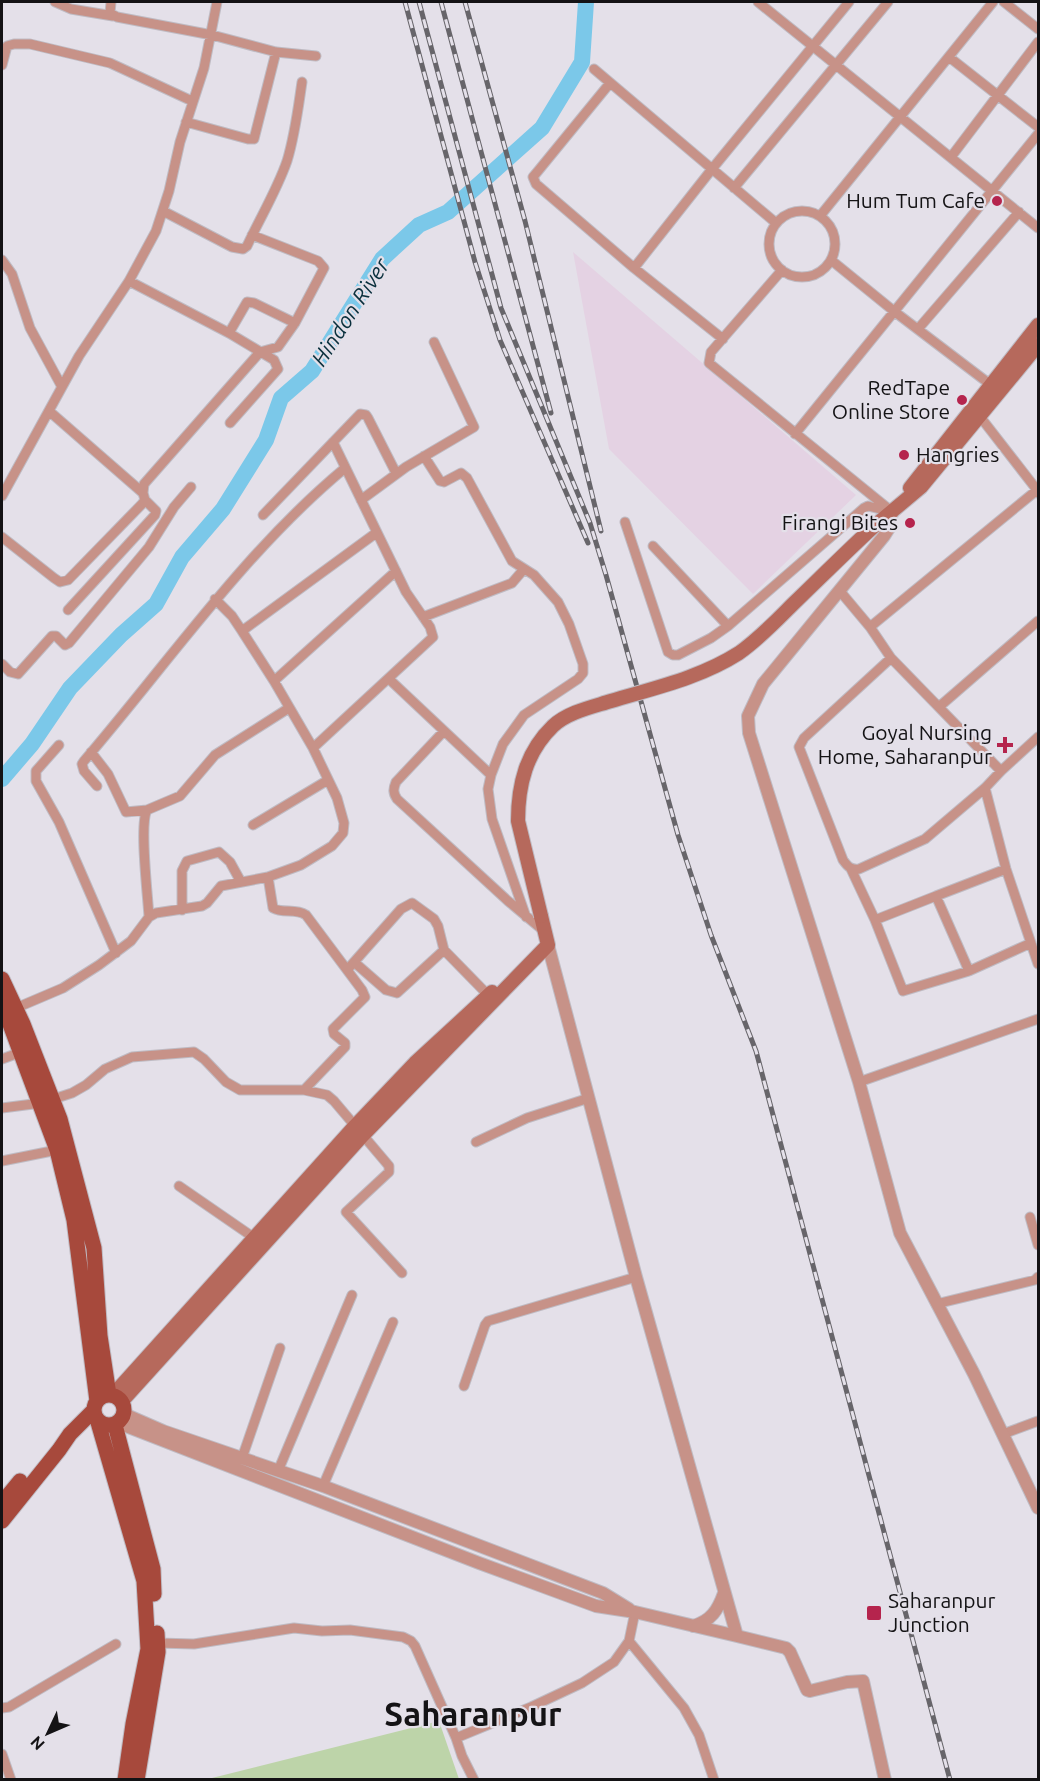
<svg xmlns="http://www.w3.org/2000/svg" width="1040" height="1781" font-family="Ubuntu,sans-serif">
	<rect width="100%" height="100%" fill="#e4e0e9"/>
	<path fill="#e4d2e3" d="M 573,252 L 856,495 L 753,594 L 609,449 Z"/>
	<path fill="#bdd4a9" d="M 439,1721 L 459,1779 L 208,1779 Z"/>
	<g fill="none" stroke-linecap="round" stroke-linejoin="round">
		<path stroke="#7bc8e9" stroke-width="16" d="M 2,779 L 32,744 L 70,688 L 121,635 L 156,604 L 182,557 L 223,509 L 266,440 L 281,398 L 312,371 L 382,259 L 419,225 L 448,212 L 542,128 L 582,62 L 586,2"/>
		<defs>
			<path id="minor" d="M 55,2 L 71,9 L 113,16
				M 111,2 L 110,13 L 117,17 L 212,35 L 276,52 L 316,56
				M 758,2 L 1038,228
				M 1004,2 L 1038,29
				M 949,57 L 1038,127
				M 2,65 L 7,46 L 14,44 L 30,44 L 110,63 L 192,101
				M 594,69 L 776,223
				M 610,83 L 538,171 L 533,177 L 536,184 L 634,268 L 723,339
				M 186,122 L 248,139 L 254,139 L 276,52
				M 951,157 L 1038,42
				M 734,188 L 888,2
				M769 244a33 33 0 1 1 66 0a33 33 0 1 1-66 0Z
				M 163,211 L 232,247 L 243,249 L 247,246 C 260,218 277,190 287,161 C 295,135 298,109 302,82
				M 820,216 L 993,2
				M 2,260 L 12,274 L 30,328 L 62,387
				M 831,260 L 895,312 L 991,385
				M 634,268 L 712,169 L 849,2
				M 782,270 L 711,352 L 709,363 L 890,510
				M 129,281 L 229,333 L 274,360 L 278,369 L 230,423
				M 918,329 L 1019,212
				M 229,333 L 247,302 L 254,303 L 295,323
				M 49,411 L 143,493
				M 978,414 L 1037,490
				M 795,434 L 1038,134
				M 424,456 L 440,481 L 444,482 L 461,473 L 467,478 L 512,561 L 534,575 L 558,602 L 569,624 L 583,664 L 583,673 L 578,679 L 524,715 L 503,744 L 491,775 L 488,789 L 492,819 L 526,917
				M 2,496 L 79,356 L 129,281 L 156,231 L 169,191 L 180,142 L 204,68 L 217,2
				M 361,500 L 406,467 L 474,427 L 434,342
				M 263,515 L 360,414 L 366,415 L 368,418 L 396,473
				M 625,522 L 668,652 L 673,655 L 678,655 L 711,638 L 728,626 L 864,508 L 868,506 L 892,512
				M 2,537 L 54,578 L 60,582 L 68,580 L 142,504 L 145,500 L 143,493 L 144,484 L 260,352 L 278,347 L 295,323 L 324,268 L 318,261 L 252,235
				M 653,546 L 728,626
				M 839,590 L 870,627 L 891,658 L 804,738 L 799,747 L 843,860 C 848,867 851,870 859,869 L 925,839 L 985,788 L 1001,771 L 1038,737
				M 215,599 L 232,616 L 242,631
				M 68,610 L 155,515 L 156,511 L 145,500
				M 423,617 L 512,583 L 524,569
				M 870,627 L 1037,490 L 1038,493
				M 891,658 L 1001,771
				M 2,664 L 10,672 L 18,674 L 52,636 L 56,636 L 65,645 L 69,643 L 149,547 L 174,507 L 191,487
				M 389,679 L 491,775
				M 274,681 L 396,571
				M 940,706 L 1038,621
				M 444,731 L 396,782 C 393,789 393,793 397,799 L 508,901 L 544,931
				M 59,745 L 36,771 L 36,781 L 59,822 L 116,953
				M 313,748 L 433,637 L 430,627 L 406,592 L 333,442
				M 91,752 L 108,774 L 126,812 L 147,810
				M 97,786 L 84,771 L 82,764 L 84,761 C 169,662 244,552 345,468
				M 985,788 L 1006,869 L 1038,964
				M 253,825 L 328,780
				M 851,869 L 875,920 L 903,991 L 969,971
				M 1006,869 L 936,896 L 969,971 L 1031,943
				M 268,877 L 273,908 C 283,914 295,908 306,915 L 362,990 L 365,997 L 333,1029 L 334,1034 L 345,1043 L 345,1047 L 304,1090
				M 182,910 L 182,871 L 187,861 L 219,852 L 230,862 L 241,882
				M 149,917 C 148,897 139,824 147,810 L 180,796 L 215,755 L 289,708
				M 875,920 L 936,896
				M 354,962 L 386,990 L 397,993 L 444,950
				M 347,970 L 401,909 L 412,903 L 434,919 L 438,926 L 444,950 L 488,995
				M 16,1008 L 63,988 L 99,965 L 131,941 L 149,917 L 156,913 L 202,906 L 207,903 L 221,886 L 268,877 L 301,865 L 332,846 L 343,833 L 344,823 L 337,798 L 313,748 L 274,681 L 242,631 L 376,533
				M 2,1059 L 21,1052
				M 859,1082 L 1038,1019
				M 2,1108 L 41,1103 L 72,1093 L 86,1085 L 105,1069 L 132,1057 L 194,1052 L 204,1059 L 226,1082 L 240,1090 L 304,1090 L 327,1095 L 334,1101 L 389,1166 L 389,1172 L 346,1212 L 402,1273
				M 476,1142 L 527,1118 L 589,1098
				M 2,1161 L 57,1150
				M 179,1186 L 253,1237
				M 1030,1217 L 1038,1245
				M 936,1304 L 1035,1280 L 1038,1277
				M 464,1386 L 485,1325 L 488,1321 L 636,1277
				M 1003,1434 L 1038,1421
				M 242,1458 L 280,1348
				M 278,1471 L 352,1295
				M 323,1486 L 393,1322
				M 629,1641 L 684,1708 L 699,1735 L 714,1780
				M 158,1643 L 194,1644 L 294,1628 L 322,1631 L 350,1630 L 403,1637 L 411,1641 L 415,1646 L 456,1738
				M 2,1708 L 9,1707 L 116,1644
				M 2,1754 L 11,1780
				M 474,1780 L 462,1756 L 456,1738 L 531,1707 L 582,1683 L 614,1662 L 629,1641 L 635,1612"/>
			<path id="tertiary" d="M 892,512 L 889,528 L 884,536 L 763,684 L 748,716 L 749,733 L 859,1082 L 900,1233 L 974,1374 L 1038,1508
				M 124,1414 L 163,1431 L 323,1486 L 603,1593 L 629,1609
				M 118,1423 L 479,1563 L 596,1606 L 635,1612 L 737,1636 L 636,1277 L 548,945
				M 693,1626 C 711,1621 718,1610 724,1593
				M 737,1636 L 786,1648 L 790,1652 L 807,1690 L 810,1691 L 847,1682 L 863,1681 L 885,1780"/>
			<path id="secondary" d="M 910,488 L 1038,325
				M 872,528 L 921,487 L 1038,345
				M 113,1395 L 355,1126 L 415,1063 L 492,992
				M 122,1401 L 363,1135 L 548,945 L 541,916"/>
			<path id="primary" d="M 2,979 L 23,1024 L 60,1119 L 94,1248 L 100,1336 L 109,1395
				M 2,1003 L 57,1150 L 74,1220 L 97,1401
				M94 1410a15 15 0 1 1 30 0a15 15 0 1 1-30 0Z
				M 97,1419 L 144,1581 L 148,1649 L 133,1724 L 125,1780
				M 115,1425 L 153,1569 L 154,1594
				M 2,1503 L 20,1481
				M 2,1521 L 59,1450 L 70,1434 L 94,1410
				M 137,1780 L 158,1652 L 157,1633"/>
		</defs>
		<use href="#minor" stroke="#bfbbc3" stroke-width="11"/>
		<use href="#tertiary" stroke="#bfbbc3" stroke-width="14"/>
		<use href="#secondary" stroke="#bfbbc3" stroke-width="16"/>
		<use href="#primary" stroke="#bfbbc3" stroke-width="17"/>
		<use href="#minor" stroke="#c79288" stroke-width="9"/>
		<use href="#tertiary" stroke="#c79288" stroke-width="12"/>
		<use href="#secondary" stroke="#b6695c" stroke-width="14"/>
		<use href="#primary" stroke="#a7493c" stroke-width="15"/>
		<defs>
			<path id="rail" d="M 405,2 L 475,262 L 500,340 L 588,543
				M 419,2 L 501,308 L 590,523 L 606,575 L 678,835 L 711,935 L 756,1051 L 950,1780
				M 441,2 L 551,413
				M 465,2 L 525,221 L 601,531"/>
		</defs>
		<use href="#rail" stroke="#67656a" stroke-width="5"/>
		<use href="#rail" stroke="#e4e0e9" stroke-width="3" stroke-dasharray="9" stroke-linecap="butt"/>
		<defs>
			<path id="secondary-bridge" d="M 541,916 L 518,821 C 518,785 526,752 553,726 C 568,712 592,707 611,701 C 654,688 700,678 739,653 C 759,639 776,621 793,604 C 819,579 845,553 872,528"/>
		</defs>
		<use href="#secondary-bridge" stroke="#bfbbc3" stroke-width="16" stroke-linecap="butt"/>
		<use href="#secondary-bridge" stroke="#b6695c" stroke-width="14"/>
	</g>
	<g fill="#b5244d" stroke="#e4e0e9" stroke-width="2">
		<circle cx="997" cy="201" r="6"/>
		<circle cx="962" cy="400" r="6"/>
		<circle cx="904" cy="455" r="6"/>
		<circle cx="910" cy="523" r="6"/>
		<path d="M1002 736h6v6h6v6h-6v6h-6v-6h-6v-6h6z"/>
		<rect x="866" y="1605" width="16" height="16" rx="3"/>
	</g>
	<g text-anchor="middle" stroke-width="4.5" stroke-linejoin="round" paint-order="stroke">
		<g font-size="21" fill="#141315" stroke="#e4e0e9" text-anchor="end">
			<text x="985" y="208">Hum Tum Cafe</text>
			<text x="950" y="395">RedTape<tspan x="950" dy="24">Online Store</tspan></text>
			<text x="916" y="462" text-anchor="start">Hangries</text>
			<text x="898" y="530">Firangi Bites</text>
			<text x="992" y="740">Goyal Nursing<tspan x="992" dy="24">Home, Saharanpur</tspan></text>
			<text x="888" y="1608" text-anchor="start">Saharanpur<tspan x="888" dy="24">Junction</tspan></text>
		</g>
		<g font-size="22" font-style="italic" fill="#0a303d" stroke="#e4e0e9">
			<text transform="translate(350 312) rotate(-57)" y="8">Hindon River</text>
		</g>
		<g font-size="33" font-weight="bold" fill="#141315" stroke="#e4e0e9">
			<text x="473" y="1726">Saharanpur</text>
		</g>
	</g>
	<rect width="1040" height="1781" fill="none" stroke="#141315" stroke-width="6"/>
	<g transform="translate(48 1733) rotate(226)" stroke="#e4e0e9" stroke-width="4.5" paint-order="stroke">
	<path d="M0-4.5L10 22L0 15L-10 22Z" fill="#141315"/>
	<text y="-9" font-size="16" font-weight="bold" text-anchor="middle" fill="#141315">N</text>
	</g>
</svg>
